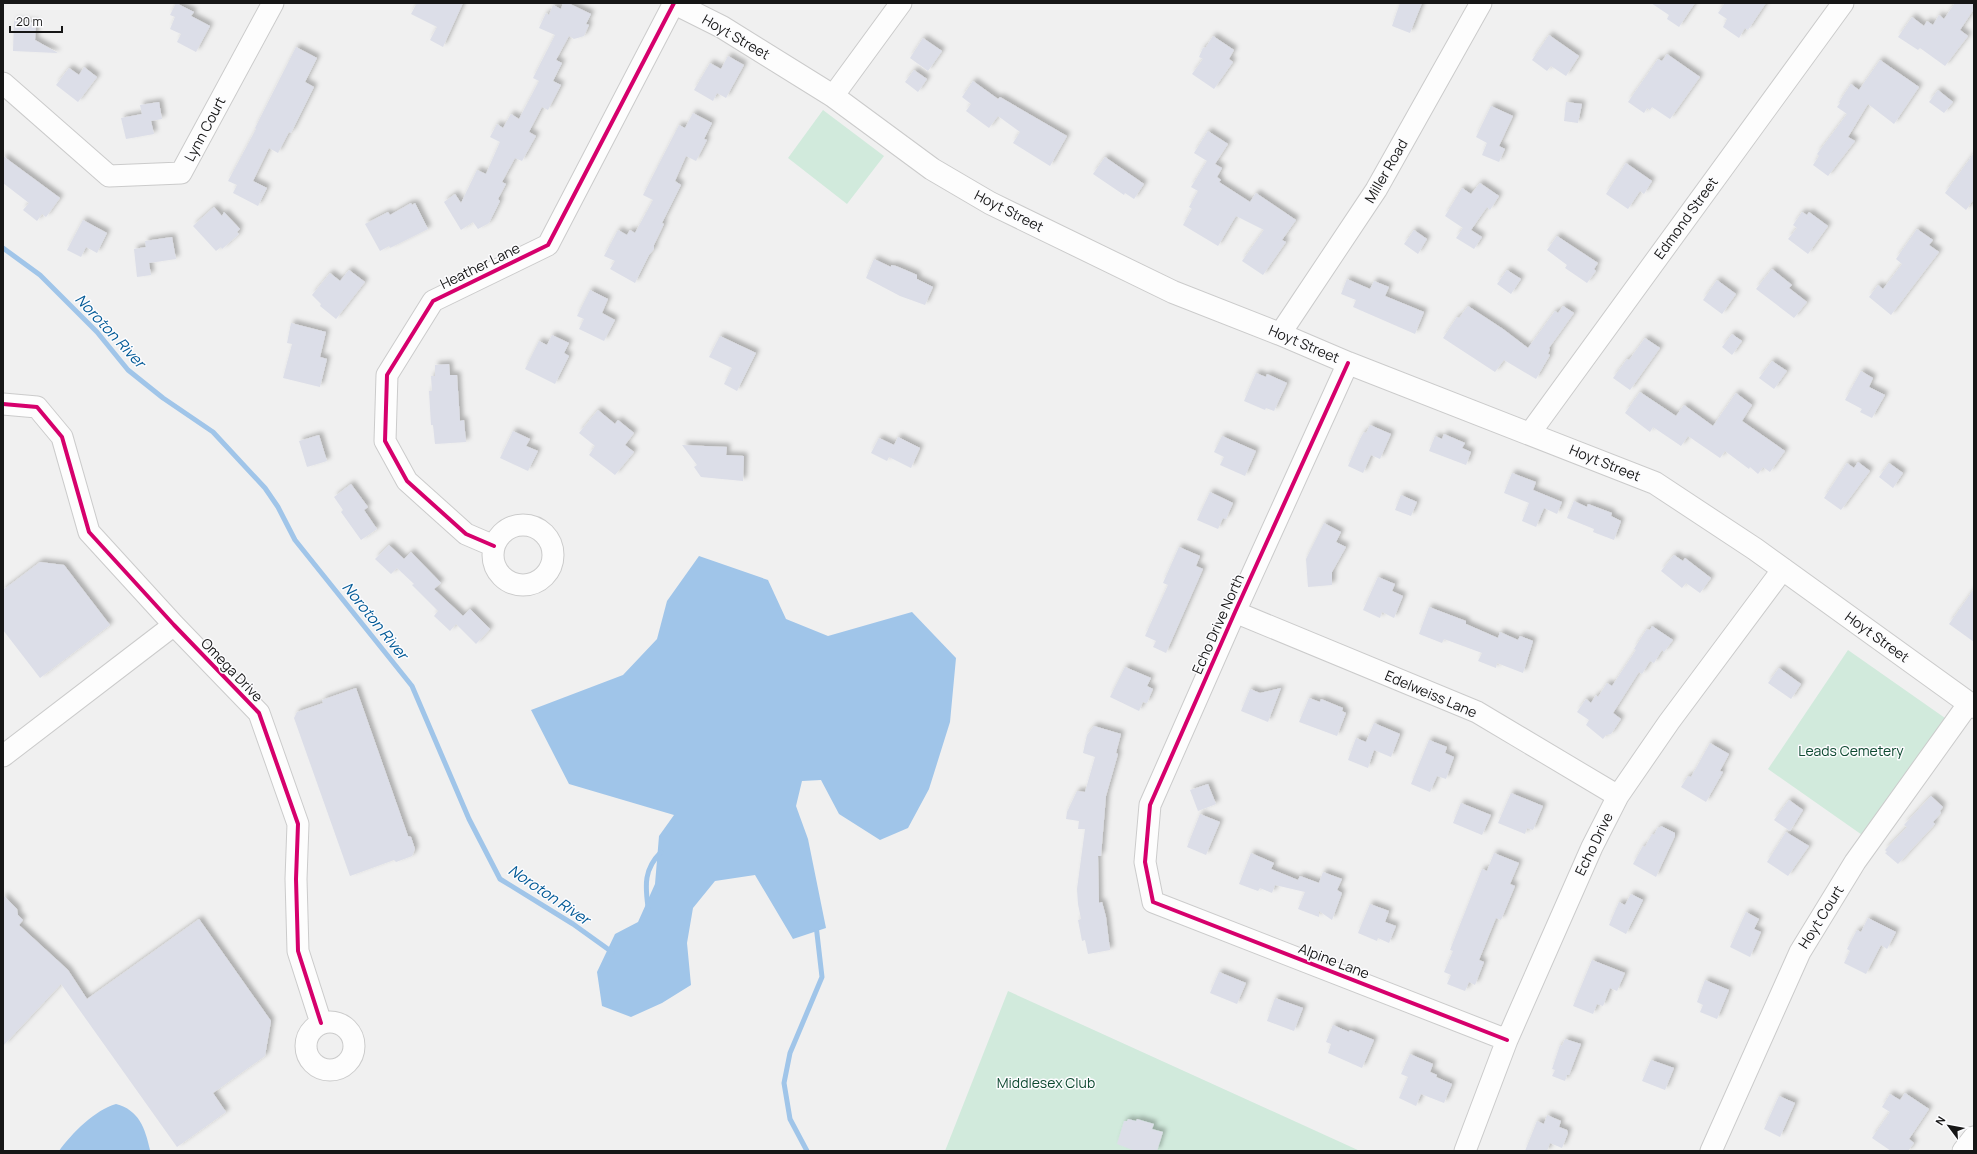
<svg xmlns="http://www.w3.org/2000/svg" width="1977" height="1154" font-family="Manrope,sans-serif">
	<defs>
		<filter id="shadow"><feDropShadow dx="3.5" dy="-3.5" stdDeviation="2" flood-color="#0004"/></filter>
	</defs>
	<rect width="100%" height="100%" fill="#f0f0f0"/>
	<path fill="#d1eadc" d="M 823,110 L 884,156 L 847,204 L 788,158 Z
		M 1848,650 L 1945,718 L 1865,837 L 1768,769 Z
		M 1008,991 L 1360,1151 L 945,1151 Z"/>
	<path fill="#a0c5e9" d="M 699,556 L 768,580 L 786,619 L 828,636 L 912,612 L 956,658 L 950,722 L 929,789 L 908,828 L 880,840 L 839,814 L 821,780 L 802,781 L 796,806 L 808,839 L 826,928 L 793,939 L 755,875 L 715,881 L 693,908 L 687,943 L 691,985 L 662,1003 L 631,1017 L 602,1006 L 597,972 L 615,934 L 638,922 L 655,884 L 659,836 L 674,815 L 569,784 L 531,710 L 623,675 L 657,639 L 667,601 Z
		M 116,1104 C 139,1110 145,1128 150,1150 L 153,1151 L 59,1151 C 72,1133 95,1110 116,1104 Z"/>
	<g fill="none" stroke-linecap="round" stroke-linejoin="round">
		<path stroke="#a0c5e9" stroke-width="5" d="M 3,248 L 40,275 L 97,332 L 128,370 L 163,398 L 213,432 L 265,488 L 278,507 L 295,540 L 412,686 L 469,819 L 500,879 L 573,924 L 612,952
			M 648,907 C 645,885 644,869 661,852
			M 807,1151 L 790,1119 L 784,1083 L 790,1053 L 822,977 L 816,925"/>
	</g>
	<path fill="#dcdee8" filter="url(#shadow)" d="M 176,3 L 194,12 L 191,16 L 210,26 L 196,52 L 177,42 L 181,34 L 170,29 L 175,17 L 170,15 Z
		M 417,3 L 463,3 L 443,47 L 430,40 L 437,27 L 411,14 Z
		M 563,3 L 568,3 L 591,14 L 586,24 L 589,25 L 584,36 L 574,39 L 569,36 L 556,60 L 562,63 L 553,81 L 561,85 L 548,110 L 542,107 L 529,132 L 536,136 L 522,161 L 515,158 L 502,182 L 506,184 L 498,199 L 500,201 L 489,223 L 478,229 L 473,222 L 461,230 L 444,202 L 455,194 L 461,203 L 477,170 L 486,174 L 500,142 L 490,137 L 497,124 L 503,128 L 511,114 L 519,119 L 539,81 L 533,78 L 555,35 L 539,28 L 546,13 L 549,15 L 553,5 L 561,9 Z
		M 1400,3 L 1422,3 L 1410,33 L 1392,26 Z
		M 1651,3 L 1695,3 L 1679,27 L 1667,19 L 1669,15 Z
		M 1725,3 L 1766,3 L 1748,30 L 1745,28 L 1739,38 L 1723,27 L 1727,19 L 1718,13 Z
		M 1955,3 L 1974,3 L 1974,9 L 1960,30 L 1968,36 L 1945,66 L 1920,48 L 1918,50 L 1898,37 L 1912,17 L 1924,26 L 1927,21 L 1933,25 L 1939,15 L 1944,19 Z
		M 14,21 L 36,23 L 35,40 L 58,53 L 13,51 Z
		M 1549,35 L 1579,56 L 1566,76 L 1551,66 L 1547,71 L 1532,60 Z
		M 1213,36 L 1234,50 L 1229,59 L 1233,62 L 1214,89 L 1192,74 L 1203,59 L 1199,57 L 1203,48 L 1206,47 Z
		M 923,38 L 942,51 L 928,71 L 910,58 Z
		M 296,47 L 317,58 L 305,82 L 314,87 L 291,133 L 289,132 L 278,153 L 269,148 L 253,181 L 267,188 L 258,206 L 233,193 L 237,185 L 228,181 L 256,129 L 255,128 Z
		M 1667,54 L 1700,77 L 1670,119 L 1652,107 L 1650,110 L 1647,108 L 1644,113 L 1628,102 L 1658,59 L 1662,61 Z
		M 728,56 L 744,65 L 726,98 L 717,93 L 713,101 L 694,90 L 710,63 L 721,69 Z
		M 1880,60 L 1919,87 L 1894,124 L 1868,104 L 1848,137 L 1855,141 L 1828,176 L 1813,165 L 1819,156 L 1817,154 L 1847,114 L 1837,107 L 1840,103 L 1839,102 L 1851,84 L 1859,90 Z
		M 84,67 L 97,77 L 78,102 L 56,85 L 69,68 L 79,75 Z
		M 914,70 L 927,79 L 918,92 L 905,82 Z
		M 973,81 L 998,99 L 1000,97 L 1067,136 L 1050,166 L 1013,143 L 1020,132 L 998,116 L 989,128 L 966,111 L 971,104 L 962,97 Z
		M 1938,90 L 1953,102 L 1944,113 L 1929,102 Z
		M 159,102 L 162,119 L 151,121 L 154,134 L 126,139 L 121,118 L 142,114 L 140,105 Z
		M 1566,102 L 1582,104 L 1578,123 L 1564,121 Z
		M 1491,106 L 1513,116 L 1499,146 L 1505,149 L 1499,162 L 1482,155 L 1487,143 L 1476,137 Z
		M 693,113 L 712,123 L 704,139 L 707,140 L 696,161 L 686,156 L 675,181 L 681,185 L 662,223 L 664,224 L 654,245 L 654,249 L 649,255 L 635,283 L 610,269 L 615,261 L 604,256 L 618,230 L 627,235 L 630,230 L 635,233 L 653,200 L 643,195 L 679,125 L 685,128 Z
		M 1208,131 L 1228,144 L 1215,164 L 1222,168 L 1217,177 L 1221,180 L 1219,182 L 1250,202 L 1256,193 L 1296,220 L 1282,240 L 1286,242 L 1263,275 L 1242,261 L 1264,230 L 1236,216 L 1218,246 L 1183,225 L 1192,209 L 1189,207 L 1198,191 L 1191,187 L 1207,161 L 1194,153 Z
		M 1974,153 L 1974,199 L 1966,210 L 1945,193 Z
		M 3,156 L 60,198 L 46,217 L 42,214 L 37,221 L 23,210 L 29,203 L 3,183 Z
		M 1105,157 L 1144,184 L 1134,199 L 1125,193 L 1124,195 L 1093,174 Z
		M 1626,163 L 1652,181 L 1644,194 L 1640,191 L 1628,209 L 1606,194 Z
		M 1480,183 L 1499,196 L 1490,210 L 1487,207 L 1471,230 L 1482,237 L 1474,249 L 1456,238 L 1463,228 L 1445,216 L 1462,188 L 1471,194 Z
		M 411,203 L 412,205 L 415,203 L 428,229 L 390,248 L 389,246 L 380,251 L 365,224 L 388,212 L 390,215 Z
		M 214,207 L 222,216 L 224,212 L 240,229 L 237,232 L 239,234 L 222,249 L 221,247 L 216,251 L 193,226 Z
		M 1802,212 L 1807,215 L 1809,212 L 1828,226 L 1808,254 L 1788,239 L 1797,228 L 1793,225 Z
		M 83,220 L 107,233 L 97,253 L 86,247 L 81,257 L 67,250 Z
		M 1917,229 L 1933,240 L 1929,245 L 1939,252 L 1891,315 L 1869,297 L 1878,285 L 1883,289 L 1902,264 L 1896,259 Z
		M 1414,230 L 1427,239 L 1418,254 L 1404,244 Z
		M 1557,236 L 1598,263 L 1594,269 L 1596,271 L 1587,283 L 1565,268 L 1567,265 L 1547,250 Z
		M 172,237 L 176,259 L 149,263 L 151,275 L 137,277 L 134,249 L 146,247 L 145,241 Z
		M 874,259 L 891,267 L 891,265 L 896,266 L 908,271 L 917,275 L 917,279 L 933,287 L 925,305 L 900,296 L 866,278 Z
		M 1772,269 L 1792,285 L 1789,288 L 1807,302 L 1794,318 L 1756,289 Z
		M 349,270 L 365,282 L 336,319 L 320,306 L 321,304 L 312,295 L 330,273 L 340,281 Z
		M 1507,270 L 1521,279 L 1511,294 L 1497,284 Z
		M 1347,279 L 1370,289 L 1374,281 L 1389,287 L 1385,296 L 1424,312 L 1415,334 L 1353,307 L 1356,300 L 1341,294 Z
		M 1717,280 L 1736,294 L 1722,314 L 1703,300 Z
		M 590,290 L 608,299 L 602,313 L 615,320 L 604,341 L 579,329 L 584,319 L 577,316 Z
		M 1468,306 L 1503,329 L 1528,348 L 1555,311 L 1558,313 L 1563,306 L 1574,313 L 1549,348 L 1550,349 L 1548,354 L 1550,355 L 1536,379 L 1504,360 L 1495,372 L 1443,338 L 1457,317 L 1459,318 Z
		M 291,323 L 326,332 L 320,357 L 327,359 L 320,387 L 283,378 L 292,344 L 287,343 Z
		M 1732,334 L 1742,341 L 1732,355 L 1722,347 Z
		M 552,335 L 569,343 L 564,353 L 569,356 L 555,384 L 525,369 L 539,341 L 547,345 Z
		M 720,336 L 756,353 L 737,391 L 724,384 L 732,368 L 709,357 Z
		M 1645,338 L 1660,348 L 1630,390 L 1613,378 L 1627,359 L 1629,360 Z
		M 1772,361 L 1787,371 L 1774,389 L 1759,378 Z
		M 449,364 L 450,375 L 457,375 L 460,421 L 464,420 L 466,442 L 435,444 L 433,425 L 431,425 L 429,391 L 432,391 L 431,376 L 435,376 L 435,365 Z
		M 1861,371 L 1873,378 L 1869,387 L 1885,395 L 1872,418 L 1860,412 L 1862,409 L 1845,400 Z
		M 1256,373 L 1266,377 L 1267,374 L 1287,383 L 1274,411 L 1266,408 L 1265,410 L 1244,401 Z
		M 1640,392 L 1676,416 L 1684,405 L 1713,426 L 1736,393 L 1752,405 L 1742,421 L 1785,451 L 1770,472 L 1763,467 L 1758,474 L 1750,467 L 1749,469 L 1725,451 L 1720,458 L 1688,436 L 1681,446 L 1653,427 L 1650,432 L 1625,413 Z
		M 598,410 L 615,424 L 618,420 L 634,433 L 625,445 L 634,452 L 615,475 L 589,455 L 595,446 L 579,433 Z
		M 1370,425 L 1391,434 L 1380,459 L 1371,455 L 1363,473 L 1348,466 L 1360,439 L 1364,432 L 1366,433 Z
		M 513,431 L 530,439 L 526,446 L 538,451 L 528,471 L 500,458 Z
		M 1444,434 L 1465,443 L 1462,448 L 1471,452 L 1466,465 L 1429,451 L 1435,436 L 1442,439 Z
		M 319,435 L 327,461 L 307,467 L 299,441 Z
		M 1222,436 L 1256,451 L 1245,476 L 1220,465 L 1224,457 L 1214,452 Z
		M 898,437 L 920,448 L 911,468 L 889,457 L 887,461 L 871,453 L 879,438 L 894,445 Z
		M 682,445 L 727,447 L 726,455 L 744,456 L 743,481 L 701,477 L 694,467 L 697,465 Z
		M 1858,462 L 1870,471 L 1841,510 L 1824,498 L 1847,463 L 1854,468 Z
		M 1889,463 L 1903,473 L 1893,488 L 1879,477 Z
		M 1512,473 L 1536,482 L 1533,490 L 1562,502 L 1557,514 L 1544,508 L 1536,527 L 1522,521 L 1529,503 L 1504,493 Z
		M 351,484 L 368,507 L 364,510 L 377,529 L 361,540 L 341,512 L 343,510 L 334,497 Z
		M 1210,492 L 1233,503 L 1226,519 L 1223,518 L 1218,529 L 1197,520 Z
		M 1401,495 L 1417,502 L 1411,516 L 1395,510 Z
		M 1574,501 L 1587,507 L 1588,504 L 1612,513 L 1611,516 L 1621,521 L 1614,540 L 1593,532 L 1594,529 L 1567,518 Z
		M 1324,523 L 1341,532 L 1336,542 L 1346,547 L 1332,572 L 1332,585 L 1308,587 L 1306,559 Z
		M 389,545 L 404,559 L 411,552 L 441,583 L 434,589 L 463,616 L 470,609 L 490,629 L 476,644 L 456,624 L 450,631 L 434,616 L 438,611 L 412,585 L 414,584 L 397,568 L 391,574 L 375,559 Z
		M 1179,547 L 1200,556 L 1196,566 L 1203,569 L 1166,653 L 1153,647 L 1156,641 L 1145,636 L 1168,585 L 1163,583 Z
		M 1674,555 L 1683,561 L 1685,558 L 1711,578 L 1700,593 L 1686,583 L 1682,588 L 1661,571 Z
		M 40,562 L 64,565 L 110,625 L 40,678 L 3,630 L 3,590 Z
		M 1378,577 L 1395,584 L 1392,591 L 1403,596 L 1394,618 L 1382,612 L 1380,618 L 1363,610 Z
		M 1974,589 L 1974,642 L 1949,624 Z
		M 1429,607 L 1466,621 L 1466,624 L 1498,638 L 1500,632 L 1518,640 L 1520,636 L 1533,641 L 1523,673 L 1497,663 L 1496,668 L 1478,661 L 1482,653 L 1444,639 L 1442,643 L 1419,634 Z
		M 1652,626 L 1673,640 L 1664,652 L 1662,650 L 1654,663 L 1650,661 L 1642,674 L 1639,672 L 1613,713 L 1621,719 L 1611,734 L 1606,735 L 1603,739 L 1586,725 L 1589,720 L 1577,712 L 1586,699 L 1591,703 L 1596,695 L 1598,697 L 1607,683 L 1612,686 L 1636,650 L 1634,649 L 1639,641 L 1647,629 L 1650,630 Z
		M 1125,667 L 1151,678 L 1147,686 L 1153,689 L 1147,703 L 1143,702 L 1139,711 L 1110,697 Z
		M 1779,668 L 1801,684 L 1791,699 L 1768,683 Z
		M 356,688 L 408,836 L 411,837 L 415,849 L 412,856 L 396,862 L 394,860 L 350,876 L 294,718 L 297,712 L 323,703 L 322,700 Z
		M 1281,688 L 1268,722 L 1241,711 L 1250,689 L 1260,693 Z
		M 1309,698 L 1320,702 L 1321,699 L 1343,708 L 1342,711 L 1346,713 L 1337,736 L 1299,722 Z
		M 1374,723 L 1400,734 L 1391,757 L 1374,750 L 1368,768 L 1348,760 L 1356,738 L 1366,742 Z
		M 1094,726 L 1121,734 L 1116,753 L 1118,754 L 1106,796 L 1101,856 L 1098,856 L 1099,903 L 1102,902 L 1106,917 L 1110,950 L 1088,954 L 1085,940 L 1082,941 L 1078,920 L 1081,919 L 1078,904 L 1077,889 L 1085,829 L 1078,829 L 1079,821 L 1066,819 L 1067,812 L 1077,791 L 1085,792 L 1095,757 L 1083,753 L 1087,735 Z
		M 1429,740 L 1447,747 L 1445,753 L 1454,757 L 1446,779 L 1437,776 L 1430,792 L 1411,784 Z
		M 1710,743 L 1729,754 L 1720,771 L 1723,772 L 1706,802 L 1681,787 L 1688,776 L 1691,777 Z
		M 1208,784 L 1216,804 L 1198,811 L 1190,790 Z
		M 1511,793 L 1543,806 L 1533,830 L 1527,828 L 1525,834 L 1498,823 Z
		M 1931,796 L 1943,807 L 1940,811 L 1941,813 L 1933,822 L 1935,824 L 1898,864 L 1885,853 L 1887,852 L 1885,850 L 1907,827 L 1904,825 Z
		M 1789,800 L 1803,810 L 1790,831 L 1774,820 Z
		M 1461,803 L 1491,815 L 1482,835 L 1453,823 Z
		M 1200,814 L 1220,822 L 1206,855 L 1187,847 Z
		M 1661,826 L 1675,833 L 1675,836 L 1656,877 L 1633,864 L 1643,846 L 1645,847 L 1652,834 L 1654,835 L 1658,827 L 1660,828 Z
		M 1786,832 L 1809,846 L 1788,876 L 1767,862 Z
		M 1251,853 L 1274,863 L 1271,869 L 1298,880 L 1300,876 L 1319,883 L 1323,872 L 1342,879 L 1337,890 L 1342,893 L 1332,920 L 1319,911 L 1319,917 L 1298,909 L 1305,892 L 1275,885 L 1272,893 L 1260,888 L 1258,891 L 1239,884 Z
		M 1494,853 L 1519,863 L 1510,884 L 1515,886 L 1501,920 L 1496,918 L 1479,960 L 1484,962 L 1475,985 L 1469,982 L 1465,991 L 1447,984 L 1451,975 L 1444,972 L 1453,951 L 1450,950 L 1482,869 L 1487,871 Z
		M 1631,894 L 1643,900 L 1626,934 L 1609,925 L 1619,902 L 1625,905 Z
		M 3,895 L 17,909 L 18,915 L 23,920 L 19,925 L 68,970 L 87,999 L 199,919 L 271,1021 L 265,1056 L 213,1093 L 226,1112 L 177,1147 L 61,984 L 3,1046 Z
		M 1370,904 L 1389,911 L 1385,922 L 1396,926 L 1389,943 L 1378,938 L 1377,941 L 1358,933 Z
		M 1746,912 L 1759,919 L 1754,929 L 1761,932 L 1750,957 L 1730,947 Z
		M 1868,918 L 1896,932 L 1887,949 L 1881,945 L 1866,974 L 1844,963 L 1850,951 L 1847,949 L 1857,930 L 1861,932 Z
		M 1592,960 L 1625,973 L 1617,991 L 1610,988 L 1603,1006 L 1597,1004 L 1593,1014 L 1573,1006 Z
		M 1219,972 L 1246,983 L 1237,1004 L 1210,993 Z
		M 1705,980 L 1729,990 L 1717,1019 L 1700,1012 L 1703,1005 L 1697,1002 Z
		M 1275,998 L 1303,1008 L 1294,1031 L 1267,1021 Z
		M 1333,1025 L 1349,1032 L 1350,1030 L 1374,1040 L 1362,1068 L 1328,1053 L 1331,1044 L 1326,1042 Z
		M 1565,1039 L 1581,1044 L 1569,1075 L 1567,1075 L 1565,1081 L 1552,1076 L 1555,1070 L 1552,1069 L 1560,1045 L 1562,1046 Z
		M 1410,1054 L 1433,1064 L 1430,1072 L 1437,1075 L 1436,1077 L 1452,1084 L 1444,1103 L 1421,1094 L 1416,1106 L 1399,1098 L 1408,1077 L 1401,1074 Z
		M 1651,1060 L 1674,1068 L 1665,1090 L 1642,1081 Z
		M 1905,1093 L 1929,1109 L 1909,1139 L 1914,1143 L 1908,1151 L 1891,1151 L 1872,1138 L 1890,1112 L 1882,1107 L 1890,1094 L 1900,1100 Z
		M 1779,1096 L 1795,1103 L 1780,1137 L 1764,1129 Z
		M 1547,1115 L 1561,1121 L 1559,1127 L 1567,1130 L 1568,1133 L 1562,1148 L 1550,1143 L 1547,1151 L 1525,1151 L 1537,1121 L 1544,1124 Z
		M 1128,1119 L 1136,1121 L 1137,1119 L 1154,1124 L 1152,1129 L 1163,1132 L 1157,1151 L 1135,1151 L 1117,1144 L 1124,1121 L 1127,1121 Z"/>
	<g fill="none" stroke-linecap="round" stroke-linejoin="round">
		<defs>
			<path id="street" d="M 3,83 L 109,176 L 181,173 L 273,3
				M 833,96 L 901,3
				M 1280,334 L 1376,190 L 1481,3
				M 1348,363 L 1235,612 L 1150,805 L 1145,862 L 1153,902 L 1507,1040
				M 3,404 L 37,407 L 62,437 L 89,532 L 174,625 L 259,713 L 298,824 L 296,879 L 298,951 L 321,1023
				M 1530,433 L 1843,3
				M493 555a30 30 0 1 1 60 0a30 30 0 1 1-60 0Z
				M 494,546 L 466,534 L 407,481 L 385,441 L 387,375 L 433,301 L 548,245 L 674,3
				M 1235,612 L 1477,712 L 1618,796
				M 3,756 L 174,625
				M306 1046a24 24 0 1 1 48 0a24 24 0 1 1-48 0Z
				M 1465,1151 L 1507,1040 L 1592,847 L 1618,796 L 1669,722 L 1783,569
				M 1711,1151 L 1800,952 L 1855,862 L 1969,703
				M 1963,1151 L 1974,1137"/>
			<path id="primary" d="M 674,3 L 722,27 L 833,96 L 932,169 L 990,203 L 1173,292 L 1280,334 L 1348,363 L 1655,483 L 1755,549 L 1974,707"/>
		</defs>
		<use href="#street" stroke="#cbcbcb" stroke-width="23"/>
		<use href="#primary" stroke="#cbcbcb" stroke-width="24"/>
		<use href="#street" stroke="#fdfdfd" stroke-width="21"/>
		<use href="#primary" stroke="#fdfdfd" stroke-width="22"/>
		<defs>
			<path id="cycleway" d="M 1348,363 L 1235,612 L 1150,805 L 1145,862 L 1153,902 L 1507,1040
				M 3,404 L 37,407 L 62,437 L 89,532 L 174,625 L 259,713 L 298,824 L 296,879 L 298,951 L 321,1023
				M 494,546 L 466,534 L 407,481 L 385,441 L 387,375 L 433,301 L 548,245 L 674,3"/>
		</defs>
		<use href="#cycleway" stroke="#fcfcfe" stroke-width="6"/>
		<use href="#cycleway" stroke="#d6006c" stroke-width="4"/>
	</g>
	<g text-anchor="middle" stroke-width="3" stroke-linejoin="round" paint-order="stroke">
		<g font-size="14" fill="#161616" stroke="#fcfcfe">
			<text transform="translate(736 37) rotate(30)" y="5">Hoyt Street</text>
			<text transform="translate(205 129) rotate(-62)" y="5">Lynn Court</text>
			<text transform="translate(1386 171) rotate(-60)" y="5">Miller Road</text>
			<text transform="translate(1009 211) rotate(27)" y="5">Hoyt Street</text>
			<text transform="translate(1686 218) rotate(-54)" y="5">Edmond Street</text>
			<text transform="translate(480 266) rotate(-26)" y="5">Heather Lane</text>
			<text transform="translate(1304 344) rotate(23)" y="5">Hoyt Street</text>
			<text transform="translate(1605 463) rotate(22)" y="5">Hoyt Street</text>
			<text transform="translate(1218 624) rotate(-66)" y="5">Echo Drive North</text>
			<text transform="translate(1877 637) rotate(36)" y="5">Hoyt Street</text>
			<text transform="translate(232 670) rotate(46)" y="5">Omega Drive</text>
			<text transform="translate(1431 694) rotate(23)" y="5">Edelweiss Lane</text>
			<text transform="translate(1594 844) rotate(-64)" y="5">Echo Drive</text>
			<text transform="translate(1821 917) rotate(-58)" y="5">Hoyt Court</text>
			<text transform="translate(1334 961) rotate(21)" y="5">Alpine Lane</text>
		</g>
		<g font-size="14" fill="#0e4a31" stroke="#fcfcfe">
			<text x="1851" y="756">Leads Cemetery</text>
			<text x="1046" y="1088">Middlesex Club</text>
		</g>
		<g font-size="15" font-style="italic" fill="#005996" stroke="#fcfcfe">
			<text transform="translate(110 331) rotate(47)" y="5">Noroton River</text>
			<text transform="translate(375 621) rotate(51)" y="5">Noroton River</text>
			<text transform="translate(549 895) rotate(34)" y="5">Noroton River</text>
		</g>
	</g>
	<rect width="1977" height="1154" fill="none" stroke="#161616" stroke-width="8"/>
	<g transform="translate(1949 1126) rotate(302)" stroke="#fcfcfe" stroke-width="3" paint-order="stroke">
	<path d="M0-3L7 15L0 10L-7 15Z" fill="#161616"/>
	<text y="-6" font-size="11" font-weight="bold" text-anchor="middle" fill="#161616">N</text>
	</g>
	<path d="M10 26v6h52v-6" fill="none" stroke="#161616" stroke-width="2"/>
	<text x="16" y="26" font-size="12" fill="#161616" stroke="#fcfcfe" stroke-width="3" paint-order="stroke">20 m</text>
</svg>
